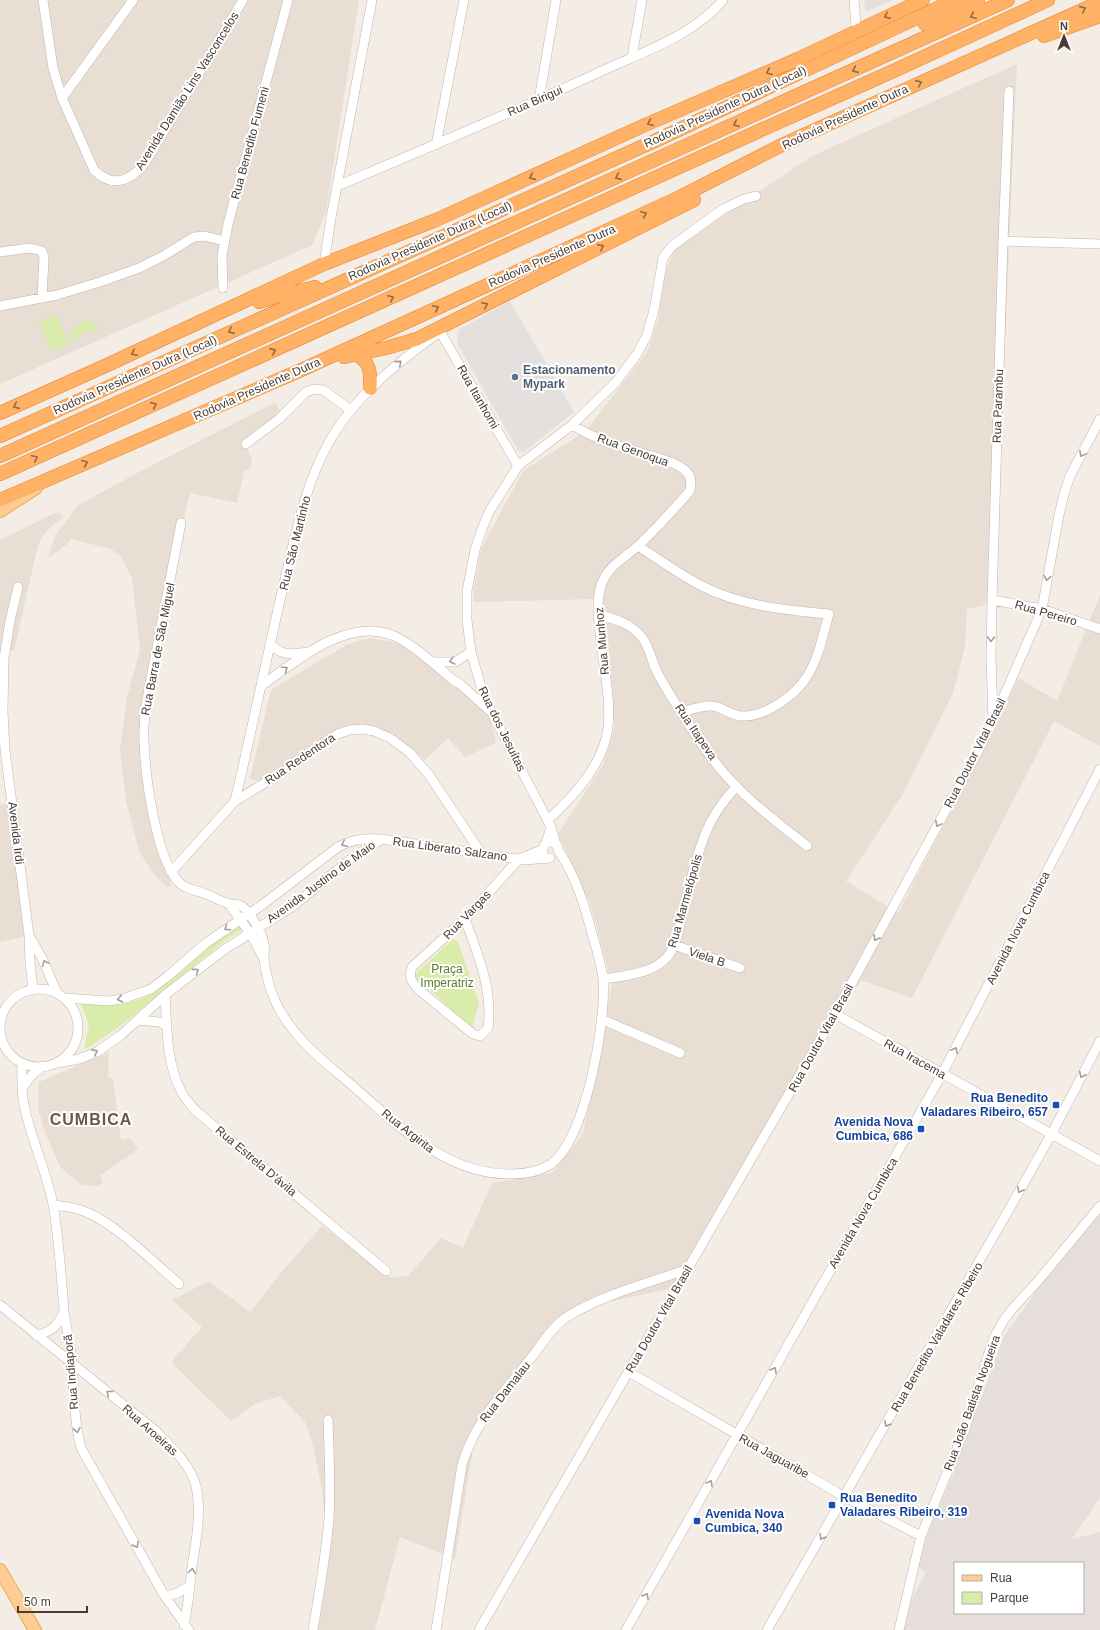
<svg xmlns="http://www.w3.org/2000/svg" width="1100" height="1630" font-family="Helvetica,sans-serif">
	<rect width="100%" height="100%" fill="#f4ede5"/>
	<path fill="#e8ded3" d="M 0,0 L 359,0 L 326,212 L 312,245 L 0,384 Z
		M 1017,64 L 994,603 L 967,609 L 965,646 L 953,693 L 903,794 L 846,881 L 898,913 L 969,777 L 994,732 L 1018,678 L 1057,701 L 1100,595 L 1100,746 L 1054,721 L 912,998 L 861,980 L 783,1097 L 678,1287 L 604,1303 L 562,1324 L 493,1406 L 474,1443 L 455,1559 L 400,1537 L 375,1630 L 317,1630 L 329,1561 L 322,1490 L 313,1446 L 305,1422 L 280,1396 L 255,1404 L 231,1421 L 171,1362 L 202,1327 L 172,1300 L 209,1281 L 250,1312 L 286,1267 L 322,1226 L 390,1278 L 408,1276 L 441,1238 L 463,1248 L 492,1183 L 552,1173 L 583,1134 L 612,984 L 591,906 L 558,834 L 604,763 L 615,727 L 603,607 L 593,599 L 474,602 L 473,592 L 482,547 L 523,471 L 586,431 L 647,352 L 658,320 L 665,274 L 674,249 L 812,156 Z
		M 275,403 L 283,414 L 247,448 L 252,460 L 251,467 L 244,471 L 237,503 L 190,493 L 183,522 L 141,738 L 157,842 L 163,864 L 170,880 L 171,886 L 166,887 L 152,872 L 139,851 L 126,801 L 120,749 L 127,698 L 140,649 L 132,578 L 121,557 L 111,549 L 71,539 L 66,545 L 48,558 L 54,538 L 77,506 L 152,465 Z
		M 55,513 L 62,514 L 63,518 L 53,525 L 42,537 L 38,545 L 14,651 L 0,647 L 0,540 Z
		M 372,638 L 401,644 L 441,674 L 489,714 L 496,743 L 465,757 L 448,738 L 425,760 L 393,734 L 371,725 L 349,726 L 259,782 L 250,778 L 271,690 L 348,644 Z
		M 13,803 L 27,936 L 0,942 L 0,805 Z
		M 109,1052 L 108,1076 L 113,1079 L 121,1140 L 130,1138 L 138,1149 L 100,1176 L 103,1182 L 98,1186 L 82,1185 L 60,1167 L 46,1135 L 38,1109 L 39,1082 Z"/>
	<path fill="#e6deda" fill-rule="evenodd" d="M 864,0 L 893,0 L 865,12 Z
		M 1100,1204 L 1100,1498 L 1072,1539 L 1100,1532 L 1100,1630 L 896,1630 L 925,1573 L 917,1565 L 931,1525 L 952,1476 L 1004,1336 ZM 955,1563 L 1083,1563 L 1083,1613 L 955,1613 Z"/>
	<path fill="#daecaa" d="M 57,315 L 69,344 L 51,351 L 39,322 Z
		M 88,320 L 101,329 C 91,330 81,331 76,340 L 73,340 L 70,335 C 73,327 80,323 88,320 Z
		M 242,923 L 244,929 L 228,938 L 119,1027 L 84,1050 L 89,1025 L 81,1004 L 121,1005 L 144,998 L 223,933 Z
		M 453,939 L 458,942 L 479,1002 L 472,1029 L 414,975 Z"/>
	<path fill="#e4e0de" d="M 510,301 L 574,412 L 524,452 L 518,451 L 457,343 L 458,330 Z"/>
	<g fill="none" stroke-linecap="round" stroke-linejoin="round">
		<defs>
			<path id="minor" d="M 43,0 L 53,68 L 62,98 L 94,170 C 112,188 130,182 145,163 L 243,0
				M 854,0 L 856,25
				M 632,57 L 642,0
				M 62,98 L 133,0
				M 539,100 L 556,0
				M 436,145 L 464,0
				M 337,186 C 423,150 509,114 593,75 C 637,54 691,38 723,0
				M 1003,241 L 1100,244
				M 0,252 L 30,248 L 42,251 L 44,258 L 42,298
				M 324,264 L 331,218 L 372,0
				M 223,288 L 222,255 L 228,224 L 288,0
				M 0,306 L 57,295 L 100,282 L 139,268 L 163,256 L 194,237 L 205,236 L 224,241
				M 438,328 L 518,466
				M 246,444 L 279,419 L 306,392 L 314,389 L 323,390 L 351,410
				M 181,523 L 147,699 C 145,713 143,727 144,741 C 145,773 156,865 182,885 C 189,890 198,891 206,894 C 214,897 222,902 230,904 C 233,905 237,904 240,905 C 246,908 251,916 254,921 C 259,928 263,936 264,945 C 265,950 264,955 264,960 C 268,988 276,1009 294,1031 C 311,1053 335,1070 355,1088 C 400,1127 447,1175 511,1174 C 524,1174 539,1172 551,1164 C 586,1139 607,1019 603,978 C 601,964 597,950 593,937 C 585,907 576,876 558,850
				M 638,546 C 658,559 679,574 700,585 C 740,606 785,610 829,614 C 823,634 819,657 808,675 C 797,694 766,717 743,716 C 733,716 726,710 717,707 C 707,703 692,710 681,712
				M 18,587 L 10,621 L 4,658 L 3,711 L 5,750 L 29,935 L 30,962 L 33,990
				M 992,600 L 1042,609 L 1100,629
				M 599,615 C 616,619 629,623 641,636 C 650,647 651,660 657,672 C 664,686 673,699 681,712 C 697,737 715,766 737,787 C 758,809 784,827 807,846
				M 270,643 C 282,657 291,654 308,652
				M 432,662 L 455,662 L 471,652
				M 261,686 C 295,662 344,619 389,634 C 409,640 436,666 453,680 L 460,684 L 490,711
				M 993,719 L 991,657 L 992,600 L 1003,241 L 1009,91
				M 235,801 C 252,729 267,656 284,583 C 296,534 305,482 332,437 C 357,395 395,365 434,336
				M 548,820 C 574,796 603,765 608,728 C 611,700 604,669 601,641 C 599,623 595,601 602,583 C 608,566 626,557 639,545 C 657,528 673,510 689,492 C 693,482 691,474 682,468 C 670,460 654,457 641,453 C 618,446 593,438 572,425
				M 546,843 C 551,841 556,842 558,848
				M 556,845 L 551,827 L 492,713 L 482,690 L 471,652 L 467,620 L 467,591 L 475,550 L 482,529 L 489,512 L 518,466 L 572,425 L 616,382 L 637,354 L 647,335 L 654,310 L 663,258 L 672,246 L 723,209 L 744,199 L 756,196
				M 543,855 L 542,850 L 546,843 L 551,827
				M 171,872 L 235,801 L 275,777 L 338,734 L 350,730 L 362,729 L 374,731 L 390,738 L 410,753 L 429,775 L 481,853
				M 229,904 L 250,933 L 263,957
				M 465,919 C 478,955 493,989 488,1028 L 480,1036 L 473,1034 L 419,990 C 412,982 408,978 412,967 L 465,919 L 519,859 L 542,850
				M 30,937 L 43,960 L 57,993
				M 674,945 L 740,968
				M 603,979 C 623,976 654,974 668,956 C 679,942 680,919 685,902 C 691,878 697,854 706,832 C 713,815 724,800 736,787
				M0 1028a39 39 0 1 1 78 0a39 39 0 1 1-78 0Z
				M 165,995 C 167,1027 166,1062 181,1091 C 184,1098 191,1105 196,1111 L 386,1271
				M 64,998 L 109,1001 L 122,999 L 151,989 L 168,976 L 206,943 L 262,905 L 338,847 C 353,839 365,838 382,839 L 524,860 L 550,858
				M 835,1014 L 1100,1161
				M 601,1019 L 680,1053
				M 138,1020 L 159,1022 L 167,1026
				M 22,1063 C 22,1077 21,1091 24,1105 C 31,1139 46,1170 53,1204 C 59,1239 61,1275 64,1310 C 66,1328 71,1346 72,1364 C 74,1393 74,1420 81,1448 L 164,1595 L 189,1630
				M 58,1063 L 79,1059 L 97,1052 L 121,1035 L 165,995 L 225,949 L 293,906 L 352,858 L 382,839
				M 22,1088 L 32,1075 L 43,1066
				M 53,1205 C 64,1206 75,1207 86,1212 C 116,1224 153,1262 179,1284
				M 0,1305 L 157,1432 C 172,1448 190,1464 196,1486 C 202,1513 196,1541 192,1567 C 190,1586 188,1606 184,1625
				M 37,1336 C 53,1330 57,1327 64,1312
				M 629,1372 L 845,1497 L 921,1536
				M 164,1595 C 174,1596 182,1592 190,1585
				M 313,1630 C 319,1593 326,1556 329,1518 C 331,1486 329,1453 328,1420
				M 436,1630 L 462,1465 C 475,1422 500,1397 527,1363 C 539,1349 549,1330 564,1319 C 598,1296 649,1283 688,1269
				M 479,1630 L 835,1014 L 980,747 L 993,721 L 1042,609 L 1059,515 L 1064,494 L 1070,476 L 1100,419
				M 626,1630 L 942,1074 L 1100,769
				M 767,1630 L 1015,1199 L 1051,1135 L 1100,1041
				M 899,1630 L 921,1536 L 965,1429 L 990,1349 L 996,1334 L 1004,1320 L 1013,1308 L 1038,1281 L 1100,1206"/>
			<path id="major" d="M 0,511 L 36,488
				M 0,1570 L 35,1630"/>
			<path id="highway" d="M 925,24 L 978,0
				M 1044,36 L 1100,16
				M 259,302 L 278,296 L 315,287
				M 354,354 C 370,359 371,373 370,388
				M 344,357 L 386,348 L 417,339 L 694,200
				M 0,413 L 105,366 L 324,264 L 436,220 L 645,125 L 798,59 L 923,0
				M 0,436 L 659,139 L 955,0
				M 0,456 L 1008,0
				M 0,474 L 759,131 L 889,73 L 1048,0
				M 0,500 L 299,371 L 678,198 L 782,145 L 1100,2"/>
		</defs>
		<use href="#minor" stroke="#c3b6aa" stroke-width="10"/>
		<use href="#major" stroke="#eda75a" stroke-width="14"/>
		<use href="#highway" stroke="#ea8129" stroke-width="14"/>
		<use href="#minor" stroke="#fff" stroke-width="9"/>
		<use href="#major" stroke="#ffcd93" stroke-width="12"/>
		<use href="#highway" stroke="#ffb165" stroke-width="13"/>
	</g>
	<defs><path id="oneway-chevron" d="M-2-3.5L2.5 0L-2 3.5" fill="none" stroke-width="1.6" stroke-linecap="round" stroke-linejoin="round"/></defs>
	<g stroke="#916b48">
		<use href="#oneway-chevron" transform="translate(1083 9) rotate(-24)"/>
		<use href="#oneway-chevron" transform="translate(887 16) rotate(155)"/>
		<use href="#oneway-chevron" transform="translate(973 16) rotate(155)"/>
		<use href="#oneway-chevron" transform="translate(855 70) rotate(156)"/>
		<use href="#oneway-chevron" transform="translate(769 72) rotate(157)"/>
		<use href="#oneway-chevron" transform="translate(919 83) rotate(-24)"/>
		<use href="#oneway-chevron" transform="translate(650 123) rotate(157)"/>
		<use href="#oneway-chevron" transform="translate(736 124) rotate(156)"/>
		<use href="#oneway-chevron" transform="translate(532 177) rotate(156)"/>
		<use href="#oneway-chevron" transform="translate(618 177) rotate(156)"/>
		<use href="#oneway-chevron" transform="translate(644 214) rotate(-25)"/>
		<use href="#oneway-chevron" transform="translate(601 247) rotate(-26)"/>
		<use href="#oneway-chevron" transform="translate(391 298) rotate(-25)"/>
		<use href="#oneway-chevron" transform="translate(485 305) rotate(-26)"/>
		<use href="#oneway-chevron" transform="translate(436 308) rotate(-25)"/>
		<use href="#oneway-chevron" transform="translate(231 331) rotate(156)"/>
		<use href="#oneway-chevron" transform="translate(273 351) rotate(-24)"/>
		<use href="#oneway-chevron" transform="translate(134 353) rotate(154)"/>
		<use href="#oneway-chevron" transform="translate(154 405) rotate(-24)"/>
		<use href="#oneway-chevron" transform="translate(16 406) rotate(156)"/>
		<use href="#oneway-chevron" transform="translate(35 458) rotate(-25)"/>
		<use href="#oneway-chevron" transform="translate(85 463) rotate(-23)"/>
	</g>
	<g stroke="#a39e9a">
		<use href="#oneway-chevron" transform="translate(399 363) rotate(-40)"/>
		<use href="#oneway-chevron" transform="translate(1082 454) rotate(118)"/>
		<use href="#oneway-chevron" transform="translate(1047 578) rotate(100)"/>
		<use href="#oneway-chevron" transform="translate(991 639) rotate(91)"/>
		<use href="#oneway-chevron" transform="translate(452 661) rotate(166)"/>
		<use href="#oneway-chevron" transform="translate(285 669) rotate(-35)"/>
		<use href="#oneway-chevron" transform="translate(938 824) rotate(118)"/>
		<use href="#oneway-chevron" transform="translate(344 844) rotate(154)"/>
		<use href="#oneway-chevron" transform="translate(227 928) rotate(146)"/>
		<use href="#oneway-chevron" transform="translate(876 938) rotate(119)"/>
		<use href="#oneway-chevron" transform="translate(45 963) rotate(-114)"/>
		<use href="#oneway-chevron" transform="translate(196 971) rotate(-37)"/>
		<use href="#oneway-chevron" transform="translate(120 999) rotate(169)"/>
		<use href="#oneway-chevron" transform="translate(955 1050) rotate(-63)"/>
		<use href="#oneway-chevron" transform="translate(95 1052) rotate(-27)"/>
		<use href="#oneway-chevron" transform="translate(1082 1075) rotate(117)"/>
		<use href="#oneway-chevron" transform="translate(1020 1190) rotate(119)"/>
		<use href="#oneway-chevron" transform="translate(774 1370) rotate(-60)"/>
		<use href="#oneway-chevron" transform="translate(109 1393) rotate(-141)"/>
		<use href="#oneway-chevron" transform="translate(887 1424) rotate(120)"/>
		<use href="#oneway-chevron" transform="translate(77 1430) rotate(80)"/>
		<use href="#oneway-chevron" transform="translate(710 1483) rotate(-60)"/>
		<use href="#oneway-chevron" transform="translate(822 1537) rotate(120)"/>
		<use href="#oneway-chevron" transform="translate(136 1545) rotate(60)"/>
		<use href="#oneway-chevron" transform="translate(192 1571) rotate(-82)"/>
		<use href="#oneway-chevron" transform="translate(646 1596) rotate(-60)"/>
	</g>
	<circle fill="#5c6f8a" stroke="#fff" stroke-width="1.5" cx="515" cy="377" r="4"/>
	<g fill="#1a4fb4" stroke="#fff" stroke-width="1.5">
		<rect x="1052" y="1101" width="8" height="8" rx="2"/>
		<rect x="917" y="1125" width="8" height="8" rx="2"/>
		<rect x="828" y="1501" width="8" height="8" rx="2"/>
		<rect x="693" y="1517" width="8" height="8" rx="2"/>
	</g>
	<g text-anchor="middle" stroke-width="4" stroke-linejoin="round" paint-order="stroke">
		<g font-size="12" fill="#473c34" stroke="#fff">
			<text transform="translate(187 91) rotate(-58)" y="4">Avenida Damião Lins Vasconcelos</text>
			<text transform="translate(535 101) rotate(-24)" y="4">Rua Birigui</text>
			<text transform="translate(725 107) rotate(-25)" y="4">Rodovia Presidente Dutra (Local)</text>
			<text transform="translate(845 117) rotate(-25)" y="4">Rodovia Presidente Dutra</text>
			<text transform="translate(250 143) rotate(-75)" y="4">Rua Benedito Fumeni</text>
			<text transform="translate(430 241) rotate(-24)" y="4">Rodovia Presidente Dutra (Local)</text>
			<text transform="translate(552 256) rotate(-24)" y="4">Rodovia Presidente Dutra</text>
			<text transform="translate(135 375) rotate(-24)" y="4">Rodovia Presidente Dutra (Local)</text>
			<text transform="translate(257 389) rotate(-24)" y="4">Rodovia Presidente Dutra</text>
			<text transform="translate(478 397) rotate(60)" y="4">Rua Itanhomi</text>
			<text transform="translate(998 406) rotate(-88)" y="4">Rua Parambu</text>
			<text transform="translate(633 450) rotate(20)" y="4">Rua Genoqua</text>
			<text transform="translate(295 543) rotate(-76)" y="4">Rua São Martinho</text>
			<text transform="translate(1046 613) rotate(16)" y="4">Rua Pereiro</text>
			<text transform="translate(602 641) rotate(-95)" y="4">Rua Munhoz</text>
			<text transform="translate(158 649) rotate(-79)" y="4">Rua Barra de São Miguel</text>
			<text transform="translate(502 729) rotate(64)" y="4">Rua dos Jesuítas</text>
			<text transform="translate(696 732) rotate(56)" y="4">Rua Itapeva</text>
			<text transform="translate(975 753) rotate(-63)" y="4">Rua Doutor Vital Brasil</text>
			<text transform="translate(300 759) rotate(-34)" y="4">Rua Redentora</text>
			<text transform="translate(16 833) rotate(83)" y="4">Avenida Irdi</text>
			<text transform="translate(450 849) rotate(8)" y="4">Rua Liberato Salzano</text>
			<text transform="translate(321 882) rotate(-36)" y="4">Avenida Justino de Maio</text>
			<text transform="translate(685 901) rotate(-74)" y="4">Rua Marmelópolis</text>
			<text transform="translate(467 915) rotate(-46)" y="4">Rua Vargas</text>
			<text transform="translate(1018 928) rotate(-63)" y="4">Avenida Nova Cumbica</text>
			<text transform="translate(707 957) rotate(19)" y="4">Viela B</text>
			<text transform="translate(821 1038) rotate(-61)" y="4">Rua Doutor Vital Brasil</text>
			<text transform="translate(915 1059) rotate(29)" y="4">Rua Iracema</text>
			<text transform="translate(408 1131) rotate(38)" y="4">Rua Argirita</text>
			<text transform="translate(256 1161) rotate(40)" y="4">Rua Estrela D'ávila</text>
			<text transform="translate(863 1213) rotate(-60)" y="4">Avenida Nova Cumbica</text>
			<text transform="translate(659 1319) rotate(-60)" y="4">Rua Doutor Vital Brasil</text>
			<text transform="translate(937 1337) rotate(-60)" y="4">Rua Benedito Valadares Ribeiro</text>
			<text transform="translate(71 1372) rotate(-95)" y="4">Rua Indiaporã</text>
			<text transform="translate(505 1392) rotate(-52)" y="4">Rua Damalau</text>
			<text transform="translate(972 1403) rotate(-70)" y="4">Rua João Batista Nogueira</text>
			<text transform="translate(150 1430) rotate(42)" y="4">Rua Aroeiras</text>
			<text transform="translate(774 1456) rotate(29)" y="4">Rua Jaguaribe</text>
		</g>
		<g font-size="12" font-weight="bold" fill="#4e5e75" stroke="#fff" text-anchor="start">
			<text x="523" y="374">Estacionamento<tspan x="523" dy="14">Mypark</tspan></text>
		</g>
		<g font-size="12" fill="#557d23" stroke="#fff">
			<text x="447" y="973">Praça<tspan x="447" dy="14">Imperatriz</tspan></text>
		</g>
		<g font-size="12" font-weight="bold" fill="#164399" stroke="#fff" text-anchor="end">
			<text x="1048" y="1102">Rua Benedito<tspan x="1048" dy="14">Valadares Ribeiro, 657</tspan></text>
			<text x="913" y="1126">Avenida Nova<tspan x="913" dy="14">Cumbica, 686</tspan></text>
			<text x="840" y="1502" text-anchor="start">Rua Benedito<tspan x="840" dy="14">Valadares Ribeiro, 319</tspan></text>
			<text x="705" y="1518" text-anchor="start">Avenida Nova<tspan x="705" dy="14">Cumbica, 340</tspan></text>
		</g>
		<g font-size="16" font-weight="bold" letter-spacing="1" fill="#6b584a" stroke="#fff">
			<text x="91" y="1125">CUMBICA</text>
		</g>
	</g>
	<rect x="954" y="1562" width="130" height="52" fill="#ffffff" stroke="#b5b1ae"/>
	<rect x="962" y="1575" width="20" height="6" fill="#ffcd93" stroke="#b5b1ae"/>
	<text x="990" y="1582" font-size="12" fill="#473c34">Rua</text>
	<rect x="962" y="1592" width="20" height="12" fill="#daecaa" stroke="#b5b1ae"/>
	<text x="990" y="1602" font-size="12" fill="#473c34">Parque</text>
	<g transform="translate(1064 36)" stroke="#ffffff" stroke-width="3" paint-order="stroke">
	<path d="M0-3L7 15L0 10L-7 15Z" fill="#473c34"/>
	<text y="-6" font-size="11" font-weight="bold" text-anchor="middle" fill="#473c34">N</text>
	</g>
	<path d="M18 1606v6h69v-6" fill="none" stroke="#473c34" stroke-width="2"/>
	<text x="24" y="1606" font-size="12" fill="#473c34" stroke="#ffffff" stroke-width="3" paint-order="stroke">50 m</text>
</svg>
